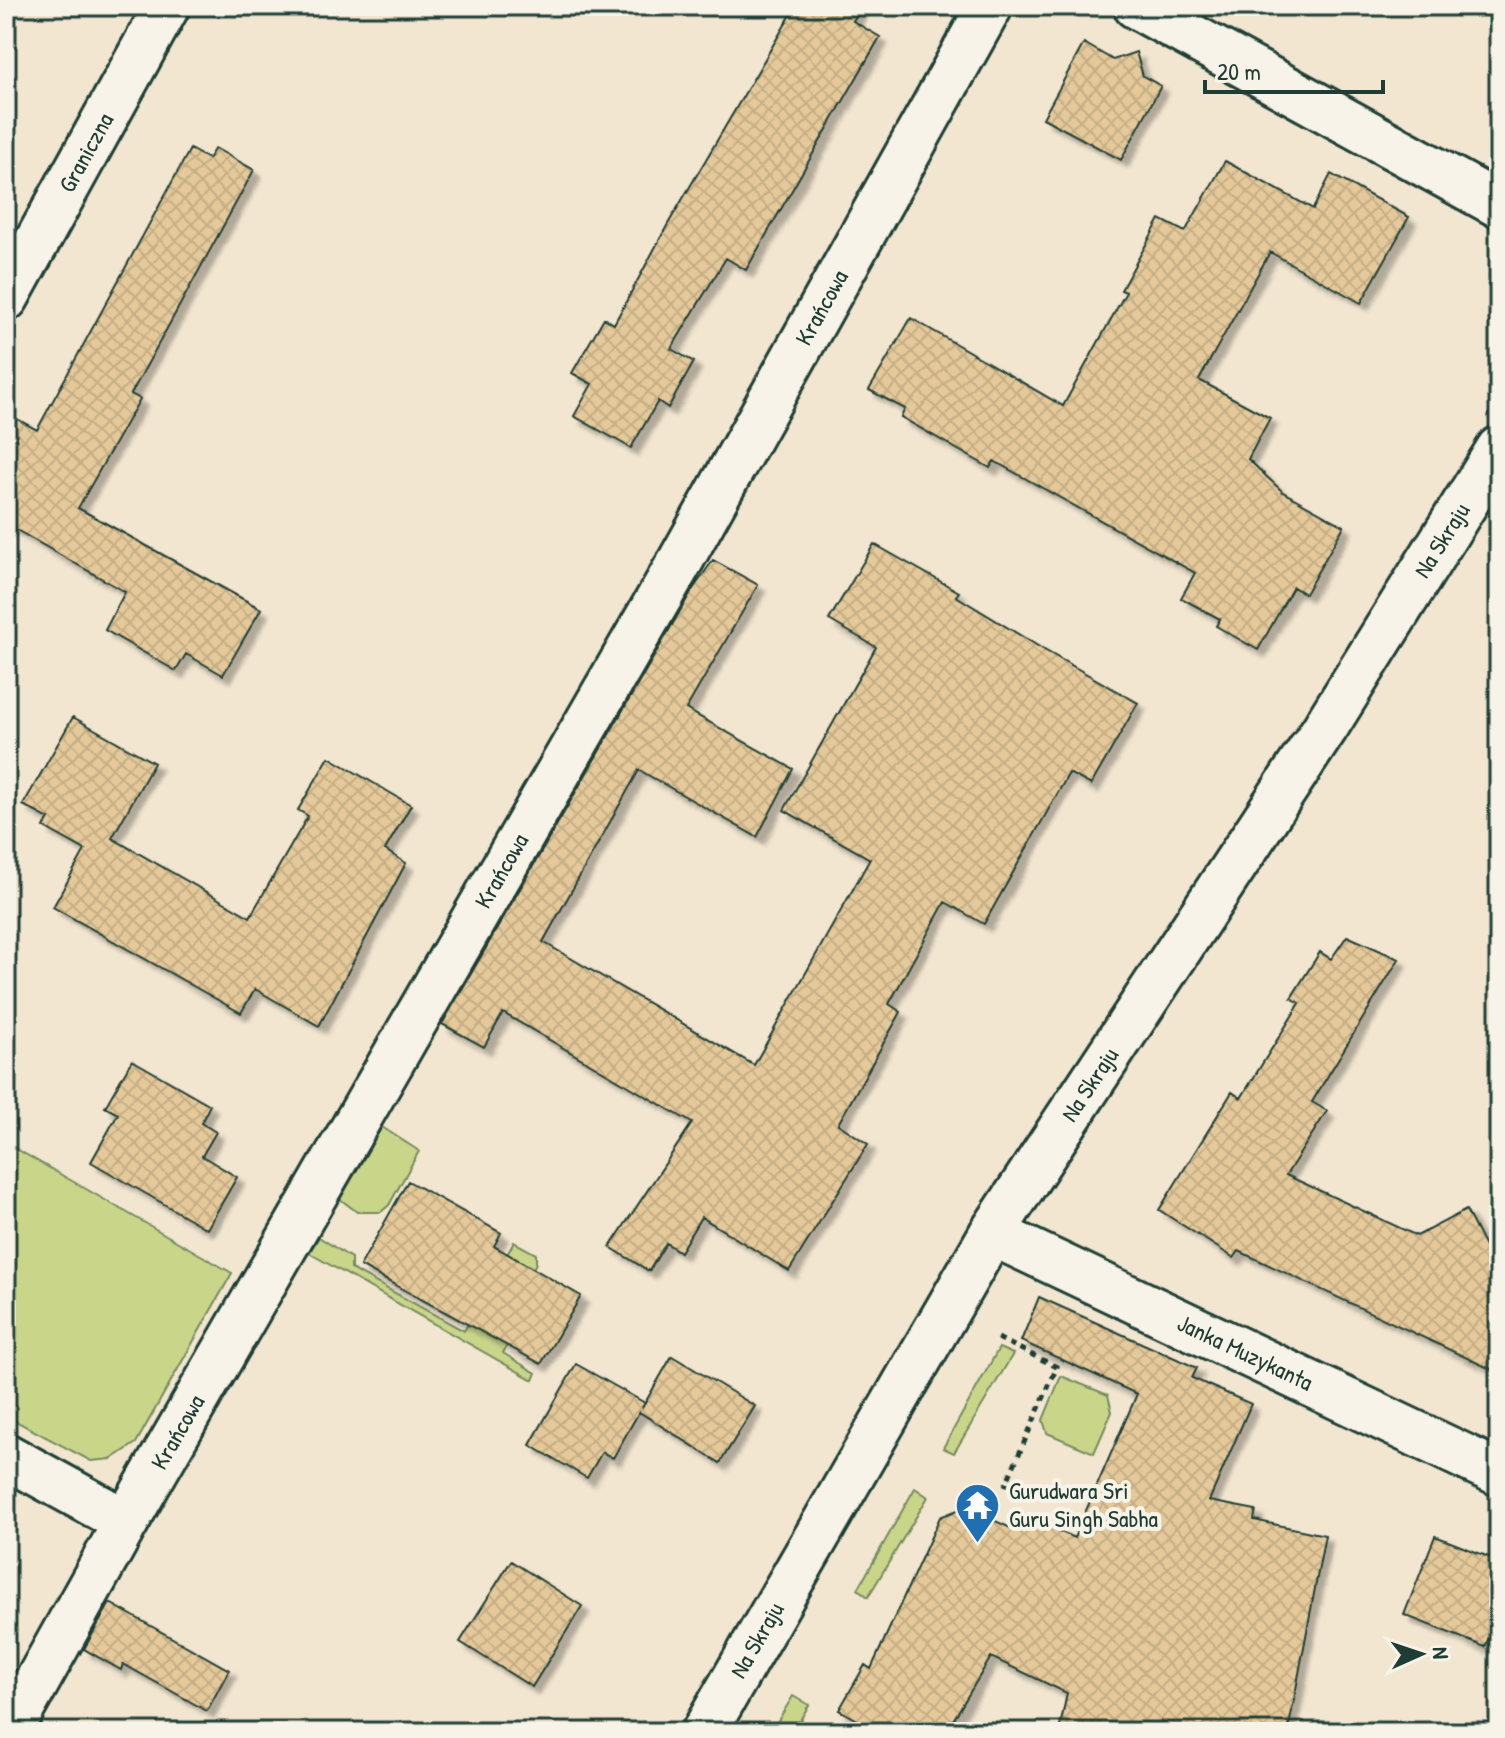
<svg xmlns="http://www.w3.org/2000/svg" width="1505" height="1738" font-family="'Patrick Hand',sans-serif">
	<defs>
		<pattern id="building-cross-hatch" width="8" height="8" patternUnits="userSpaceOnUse" patternTransform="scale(2)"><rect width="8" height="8" fill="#e6c99a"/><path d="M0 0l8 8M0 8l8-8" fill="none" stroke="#c5ae85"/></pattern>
		<filter id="shadow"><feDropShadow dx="7" dy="7" stdDeviation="2" flood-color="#0004"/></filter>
	</defs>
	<rect width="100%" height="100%" fill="#f2e6d1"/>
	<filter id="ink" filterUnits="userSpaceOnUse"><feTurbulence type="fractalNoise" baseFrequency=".0125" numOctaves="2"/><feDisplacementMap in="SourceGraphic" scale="16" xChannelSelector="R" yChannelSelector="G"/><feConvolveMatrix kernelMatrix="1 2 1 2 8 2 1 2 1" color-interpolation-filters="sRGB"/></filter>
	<g filter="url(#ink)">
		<path fill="#c9d68a" stroke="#748a5f" stroke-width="2" d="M 382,1127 L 419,1151 L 389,1205 L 381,1212 L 357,1212 L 340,1199 Z
			M 6,1143 L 232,1273 L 136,1443 L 112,1459 L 91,1461 L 6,1416 Z
			M 319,1237 L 351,1258 L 351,1269 L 464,1331 L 514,1242 L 536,1254 L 536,1263 L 516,1303 L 528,1310 L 503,1353 L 536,1373 L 533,1380 L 309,1253 Z
			M 999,1348 L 1013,1354 L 954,1453 L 943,1448 Z
			M 1061,1376 L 1108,1395 L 1112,1412 L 1094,1453 L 1047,1433 L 1043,1420 Z
			M 915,1488 L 928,1497 L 868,1597 L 858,1589 Z
			M 793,1696 L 809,1705 L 793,1732 L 771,1732 Z"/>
		<path fill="url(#building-cross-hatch)" stroke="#1f3d34" stroke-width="2" filter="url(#shadow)" d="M 796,6 L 861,6 L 853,21 L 880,37 L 746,270 L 726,258 L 671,349 L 694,362 L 668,408 L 658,401 L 631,448 L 574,416 L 592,384 L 572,373 L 604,318 L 614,324 L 668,224 Z
			M 1084,43 L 1113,60 L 1136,52 L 1143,76 L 1161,86 L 1121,160 L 1043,118 Z
			M 215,148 L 254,170 L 131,394 L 140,399 L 78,508 L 261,609 L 223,675 L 186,654 L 176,671 L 105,630 L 125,592 L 6,524 L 6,413 L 37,430 L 190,149 L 208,159 Z
			M 1225,161 L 1313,209 L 1331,174 L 1409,217 L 1361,303 L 1270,252 L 1199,380 L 1270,418 L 1248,459 L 1283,492 L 1344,526 L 1305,594 L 1293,587 L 1258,650 L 1216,626 L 1220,619 L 1181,598 L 1195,573 L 994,461 L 990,468 L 901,417 L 905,409 L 869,390 L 911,318 L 1063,406 L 1126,292 L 1121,290 L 1160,219 L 1185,232 Z
			M 874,544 L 959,592 L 956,596 L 1046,651 L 1138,703 L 1091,785 L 1069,773 L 984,924 L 945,902 L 889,1004 L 901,1012 L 838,1124 L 868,1144 L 789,1271 L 701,1217 L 680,1252 L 666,1243 L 649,1271 L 610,1247 L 692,1123 L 503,1013 L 484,1047 L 442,1024 L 691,592 L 713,560 L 758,585 L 686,709 L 793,769 L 757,837 L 639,770 L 543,942 L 754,1065 L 870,859 L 784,810 L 876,647 L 829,620 Z
			M 73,717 L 154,763 L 112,838 L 250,917 L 308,816 L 298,810 L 329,757 L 411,805 L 385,850 L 406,863 L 319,1026 L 255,989 L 241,1013 L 53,907 L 85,850 L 44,827 L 49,819 L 23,805 Z
			M 1347,936 L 1399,959 L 1312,1102 L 1327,1111 L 1286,1175 L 1417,1236 L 1466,1210 L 1499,1274 L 1499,1373 L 1239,1251 L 1234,1258 L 1159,1210 L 1232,1092 L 1241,1098 L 1300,1003 L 1291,998 L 1320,952 L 1331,959 Z
			M 132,1060 L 210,1105 L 201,1123 L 216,1132 L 202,1156 L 237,1177 L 207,1229 L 91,1162 L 118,1114 L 105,1107 Z
			M 408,1181 L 501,1233 L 494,1246 L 581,1296 L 541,1364 L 360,1266 Z
			M 1039,1297 L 1197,1368 L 1192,1378 L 1251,1404 L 1209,1501 L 1256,1510 L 1254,1520 L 1325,1535 L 1288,1732 L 1059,1732 L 1067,1693 L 991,1657 L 946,1732 L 879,1732 L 839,1710 L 865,1665 L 871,1669 L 940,1517 L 965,1507 L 1017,1531 L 1024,1515 L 1074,1538 L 1137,1394 L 1021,1341 Z
			M 672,1356 L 755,1406 L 720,1463 L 639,1412 L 613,1458 L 602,1452 L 587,1478 L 530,1445 L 576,1364 L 645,1403 L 642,1408 Z
			M 1435,1536 L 1499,1561 L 1499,1615 L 1485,1647 L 1404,1615 Z
			M 511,1561 L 582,1606 L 532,1687 L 460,1642 Z
			M 110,1603 L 229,1670 L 207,1711 L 123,1664 L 121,1670 L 84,1649 Z"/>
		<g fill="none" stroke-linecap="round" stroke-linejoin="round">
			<defs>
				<g id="minor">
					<path d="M 1136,6 L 1499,205"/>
					<path id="s1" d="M 6,298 L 167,6"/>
					<path id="s2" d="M 992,1233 L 1499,1473"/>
					<path d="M 6,1456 L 126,1522"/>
					<path id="s3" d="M 9,1732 L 126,1522 L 681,560 L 990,6"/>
					<path id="s4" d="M 704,1732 L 992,1233 L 1325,728 L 1499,449"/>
				</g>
			</defs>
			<use href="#minor" stroke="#1f3d34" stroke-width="50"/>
			<path stroke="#1f3d34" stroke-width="5" stroke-dasharray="6 6" stroke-linecap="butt" d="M 998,1338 L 1057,1367 L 1005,1486"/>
			<use href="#minor" stroke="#f7f3e8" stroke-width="44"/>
		</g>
	</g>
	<defs>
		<symbol id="temple-pin" viewBox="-11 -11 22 30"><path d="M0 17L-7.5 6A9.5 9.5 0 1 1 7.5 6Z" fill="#1f6fb2" stroke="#f7f3e8"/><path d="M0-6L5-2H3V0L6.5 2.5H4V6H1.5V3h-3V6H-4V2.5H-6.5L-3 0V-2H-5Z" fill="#fff"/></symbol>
	</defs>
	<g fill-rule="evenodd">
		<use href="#temple-pin" x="952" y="1480" width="51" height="69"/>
	</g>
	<g text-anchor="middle" stroke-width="8" stroke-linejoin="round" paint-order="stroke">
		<g font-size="24" fill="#1f3d34" stroke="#f7f3e8">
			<text dy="8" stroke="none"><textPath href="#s1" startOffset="166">Graniczna</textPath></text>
			<text dy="8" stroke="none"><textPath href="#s3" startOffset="1640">Krańcowa</textPath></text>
			<text dy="8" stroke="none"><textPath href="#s4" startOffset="1402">Na Skraju</textPath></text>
			<text dy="8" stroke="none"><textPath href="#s3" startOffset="992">Krańcowa</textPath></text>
			<text dy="8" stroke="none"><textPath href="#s4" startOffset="754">Na Skraju</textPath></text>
			<text dy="8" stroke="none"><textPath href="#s2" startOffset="280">Janka Muzykanta</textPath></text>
			<text dy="8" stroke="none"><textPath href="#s3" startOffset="344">Krańcowa</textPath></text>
			<text dy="8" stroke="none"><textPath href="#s4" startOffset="106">Na Skraju</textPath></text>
		</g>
		<g font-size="24" fill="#1f3d34" stroke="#f7f3e8" text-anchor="start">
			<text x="1009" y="1499">Gurudwara Sri<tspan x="1009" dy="28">Guru Singh Sabha</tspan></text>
		</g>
	</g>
	<rect width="1505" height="1738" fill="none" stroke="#f7f3e8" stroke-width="32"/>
	<rect x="16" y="16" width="1473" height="1706" fill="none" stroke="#1f3d34" stroke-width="3" filter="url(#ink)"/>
	<g transform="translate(1421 1654) rotate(87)" stroke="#f7f3e8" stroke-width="6" paint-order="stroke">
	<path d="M0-6L14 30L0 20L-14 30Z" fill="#1f3d34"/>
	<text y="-12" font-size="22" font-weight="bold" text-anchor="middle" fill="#1f3d34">N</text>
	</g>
	<path d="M1205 80v12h178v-12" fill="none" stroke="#1f3d34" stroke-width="4"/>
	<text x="1217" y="80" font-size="24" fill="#1f3d34" stroke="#f7f3e8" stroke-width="6" paint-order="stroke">20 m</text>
</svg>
